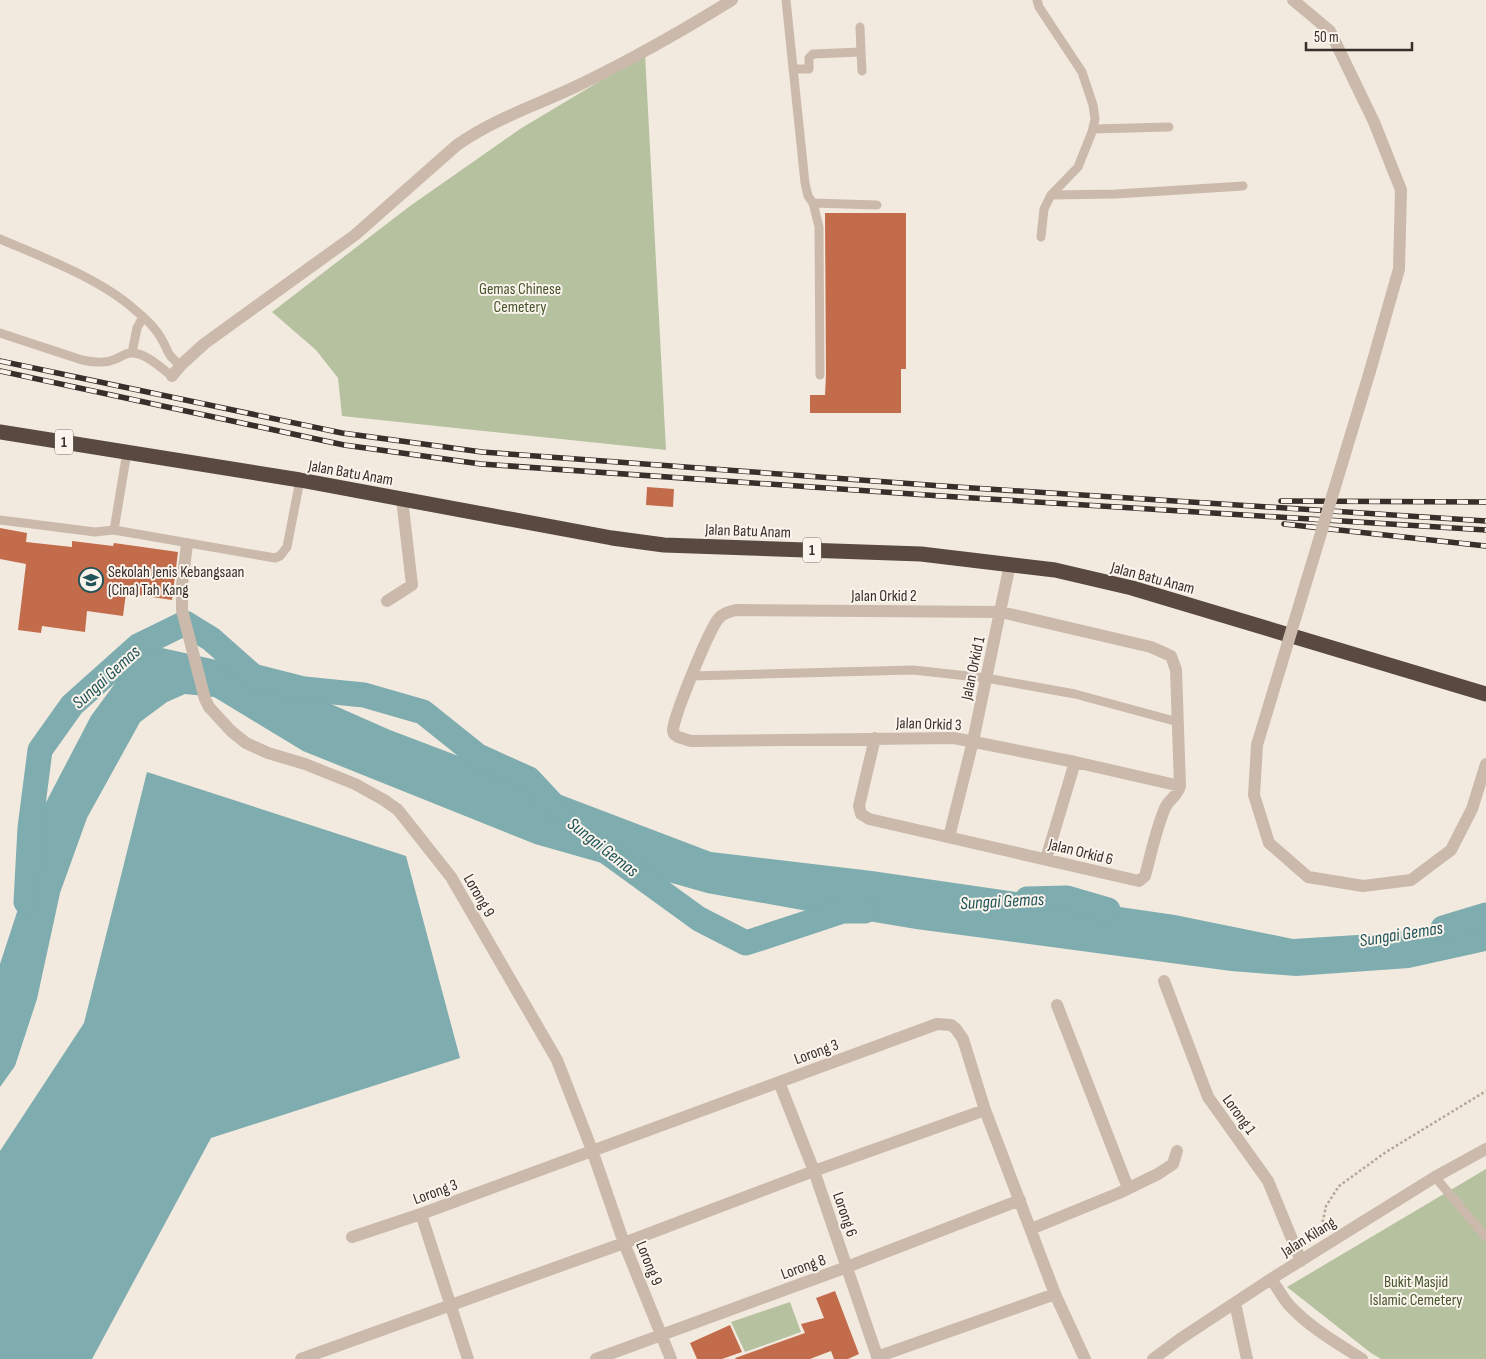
<svg xmlns="http://www.w3.org/2000/svg" width="1486" height="1359" font-family="'Sofia Sans Condensed',sans-serif">
	<rect width="100%" height="100%" fill="#f2eadf"/>
	<path fill="#b5c19f" d="M 645,54 L 666,450 L 342,416 L 338,378 L 316,350 L 272,312 L 410,206 L 520,129 Z
		M 1486,1169 L 1486,1359 L 1381,1359 L 1371,1353 L 1287,1287 Z
		M 790,1302 L 801,1332 L 745,1352 L 731,1322 Z"/>
	<path fill="#7eacaf" d="M 144,644 L 221,661 L 297,689 L 390,730 L 711,852 L 872,871 L 1175,915 L 1293,939 L 1389,933 L 1486,916 L 1486,951 L 1409,968 L 1296,976 L 1231,971 L 916,929 L 802,910 L 707,893 L 535,844 L 303,751 L 214,697 L 185,694 L 167,702 L 140,722 L 87,818 L 60,893 L 37,999 L 15,1066 L 0,1087 L 0,964 L 18,909 L 43,808 L 91,716 Z
		M 147,772 L 406,856 L 460,1058 L 211,1138 L 92,1359 L 0,1359 L 0,1151 L 84,1023 Z"/>
	<g fill="none" stroke-linecap="round" stroke-linejoin="round">
		<path stroke="#7eacaf" stroke-width="25" d="M 608,853 L 699,919 L 746,943 L 843,911 L 865,911
			M 1027,899 L 1067,898 L 1108,910
			M 26,902 L 30,828 L 40,750 L 72,705 L 138,646 L 185,623 L 211,639 L 253,676 L 304,689 L 364,695 L 423,712 L 478,756 L 529,779 L 557,809
			M 1443,928 L 1486,915"/>
	</g>
	<path fill="#c36c4c" d="M 825,213 L 906,213 L 906,369 L 901,369 L 901,413 L 810,413 L 810,395 L 825,395 L 826,375 Z
		M 647,487 L 674,489 L 673,507 L 646,505 Z
		M 0,528 L 27,533 L 26,542 L 72,547 L 72,541 L 113,546 L 114,543 L 178,552 L 172,600 L 126,593 L 123,616 L 87,611 L 85,632 L 42,626 L 41,633 L 18,630 L 26,564 L 0,559 Z
		M 835,1291 L 859,1354 L 848,1359 L 834,1359 L 831,1351 L 810,1359 L 736,1359 L 735,1358 L 805,1333 L 801,1324 L 824,1318 L 816,1298 Z
		M 730,1325 L 742,1352 L 722,1359 L 697,1359 L 690,1343 Z"/>
	<g fill="none" stroke-linecap="round" stroke-linejoin="round">
		<path stroke="#b6a495" stroke-width="2.5" stroke-dasharray="2.5 2.5" stroke-linecap="butt" d="M 1322,1232 L 1322,1225 L 1326,1206 L 1339,1186 L 1386,1152 L 1486,1091"/>
		<path stroke="#cbbaab" stroke-width="9" d="M 786,0 L 805,183 L 808,196 L 813,203 L 819,227 L 820,375
			M 1037,0 L 1039,7 L 1082,72 L 1093,105 L 1095,119 L 1092,132 L 1078,167 L 1051,195 L 1044,209 L 1041,237
			M 860,27 L 861,52
			M 793,69 L 809,69 L 809,58 L 813,54 L 861,52 L 862,71
			M 1093,129 L 1169,127
			M 1051,195 L 1116,194 L 1243,186
			M 813,203 L 877,205
			M 0,239 C 42,257 101,279 135,310 C 145,318 155,327 161,338 C 169,351 166,355 181,365
			M 0,333 L 82,360 C 92,362 104,364 113,360 C 120,358 124,353 132,353 C 146,353 161,368 172,376
			M 132,353 L 137,328 L 143,317
			M 0,520 L 95,532 L 114,530 L 275,558 L 280,556 L 287,547 L 300,480
			M 114,530 L 127,452
			M 692,676 L 913,670 L 986,678 L 1075,694 L 1178,722
			M 1435,1177 L 1486,1237"/>
		<path stroke="#cbbaab" stroke-width="12" d="M 1293,0 L 1330,31 L 1374,122 L 1401,190 L 1399,269 L 1370,371
			M 172,376 L 181,365 L 204,344 L 355,235 L 457,145 C 494,119 537,105 577,86 C 631,60 682,31 732,0
			M 187,544 L 182,585 L 182,610 L 205,699 L 209,707 L 231,731 L 246,743 L 268,753 L 305,764 L 355,784 L 384,800 L 398,810 L 451,877 L 557,1060 L 592,1150 L 624,1243 L 671,1359
			M 387,601 L 412,585 L 402,499
			M 875,738 L 859,806 L 861,814 L 869,819 L 1139,881 L 1145,876 C 1151,854 1156,829 1165,808 C 1169,799 1177,797 1180,786 L 1176,670 L 1171,656 L 1151,647 L 1001,612 L 736,610 C 729,612 723,613 719,618 C 709,629 674,716 673,730 L 674,734 L 678,737 L 691,741 L 954,738 L 1075,762 L 1180,786
			M 1257,745 L 1254,795 L 1269,843 L 1308,877 L 1363,886 L 1411,880 L 1451,850 L 1472,809 L 1486,764
			M 949,837 L 973,741 L 1010,564
			M 1046,859 L 1075,762
			M 1164,981 L 1208,1097 L 1268,1181 L 1301,1261
			M 1057,1005 L 1128,1188
			M 779,1082 L 814,1171 L 878,1359
			M 421,1214 L 468,1359
			M 1031,1229 L 1119,1193 L 1158,1174 L 1173,1164 L 1177,1151
			M 352,1237 L 421,1214 L 937,1024 L 951,1025 L 956,1029 L 963,1039 L 985,1110 L 1055,1294 L 1085,1359
			M 1271,1279 C 1277,1287 1282,1297 1289,1305 C 1309,1327 1337,1343 1362,1359
			M 1235,1303 L 1247,1359
			M 877,1357 L 1055,1294
			M 301,1359 L 624,1243 L 814,1171 L 985,1110
			M 596,1359 L 847,1267 L 1020,1200
			M 1153,1359 L 1180,1339 L 1271,1279 L 1435,1177 L 1486,1149"/>
		<path stroke="#594941" stroke-width="15" d="M 0,432 L 300,480 L 612,538 L 664,545 L 921,554 L 1055,570 L 1132,588 L 1486,694"/>
		<defs>
			<path id="rail" d="M 0,361 L 342,433 L 482,452 L 942,486 L 1486,521
				M 0,371 L 344,445 L 481,464 L 941,496 L 1486,530
				M 1281,501 L 1486,502
				M 1284,524 L 1486,546"/>
		</defs>
		<use href="#rail" stroke="#382f2a" stroke-width="5.5"/>
		<use href="#rail" stroke="#faf4ec" stroke-width="4" stroke-dasharray="11" stroke-linecap="butt"/>
		<path stroke="#cbbaab" stroke-width="12" d="M 1257,745 L 1370,371"/>
	</g>
	<defs>
		<symbol id="school-ring" viewBox="-11 -11 22 22"><circle r="9.5" fill="#faf4ec" stroke="#205459" stroke-width="1.5"/><path d="M0-5L7-2L0 1L-7-2ZM-4 1L0 2.5L4 1V4Q0 6-4 4Z" fill="#205459"/></symbol>
	</defs>
	<g fill-rule="evenodd">
		<use href="#school-ring" x="77" y="566" width="28" height="28"/>
	</g>
	<g text-anchor="middle" stroke-width="4" stroke-linejoin="round" paint-order="stroke">
		<g fill="#faf4ec" stroke="#726a64" stroke-width="1">
			<rect x="55" y="429.5" width="18" height="25" rx="4"/>
			<rect x="803" y="537.5" width="18" height="25" rx="4"/>
		</g>
		<g font-size="15" font-weight="bold" fill="#382f2a">
			<text x="64" y="447">1</text>
			<text x="812" y="555">1</text>
		</g>
		<g font-size="16" fill="#47562e" stroke="#faf4ec">
			<text x="520" y="294">Gemas Chinese<tspan x="520" dy="18">Cemetery</tspan></text>
			<text x="1416" y="1287">Bukit Masjid<tspan x="1416" dy="18">Islamic Cemetery</tspan></text>
		</g>
		<g font-size="16" fill="#382f2a" stroke="#faf4ec">
			<text transform="translate(351 472) rotate(10)" y="6">Jalan Batu Anam</text>
			<text transform="translate(748 530) rotate(2)" y="6">Jalan Batu Anam</text>
			<text transform="translate(1153 577) rotate(15)" y="6">Jalan Batu Anam</text>
			<text x="884" y="601">Jalan Orkid 2</text>
			<text transform="translate(972 668) rotate(-78)" y="6">Jalan Orkid 1</text>
			<text transform="translate(929 723) rotate(2)" y="6">Jalan Orkid 3</text>
			<text transform="translate(1081 851) rotate(14)" y="6">Jalan Orkid 6</text>
			<text transform="translate(480 895) rotate(60)" y="6">Lorong 9</text>
			<text transform="translate(816 1051) rotate(-20)" y="6">Lorong 3</text>
			<text transform="translate(1240 1114) rotate(54)" y="6">Lorong 1</text>
			<text transform="translate(435 1191) rotate(-20)" y="6">Lorong 3</text>
			<text transform="translate(846 1214) rotate(71)" y="6">Lorong 6</text>
			<text transform="translate(1308 1236) rotate(-32)" y="6">Jalan Kilang</text>
			<text transform="translate(650 1263) rotate(68)" y="6">Lorong 9</text>
			<text transform="translate(803 1266) rotate(-20)" y="6">Lorong 8</text>
		</g>
		<g font-size="16" fill="#382f2a" stroke="#faf4ec" text-anchor="start">
			<text x="108" y="577">Sekolah Jenis Kebangsaan<tspan x="108" dy="18">(Cina) Tah Kang</tspan></text>
		</g>
		<g font-size="18" font-style="italic" fill="#205459" stroke="#faf4ec">
			<text transform="translate(106 677) rotate(-42)" y="6">Sungai Gemas</text>
			<text transform="translate(603 847) rotate(38)" y="6">Sungai Gemas</text>
			<text transform="translate(1002 901) rotate(-3)" y="6">Sungai Gemas</text>
			<text transform="translate(1401 934) rotate(-9)" y="6">Sungai Gemas</text>
		</g>
	</g>
	<path d="M1306 42v8h106v-8" fill="none" stroke="#382f2a" stroke-width="2.5"/>
	<text x="1314" y="42" font-size="15" fill="#382f2a" stroke="#faf4ec" stroke-width="4" paint-order="stroke">50 m</text>
</svg>
